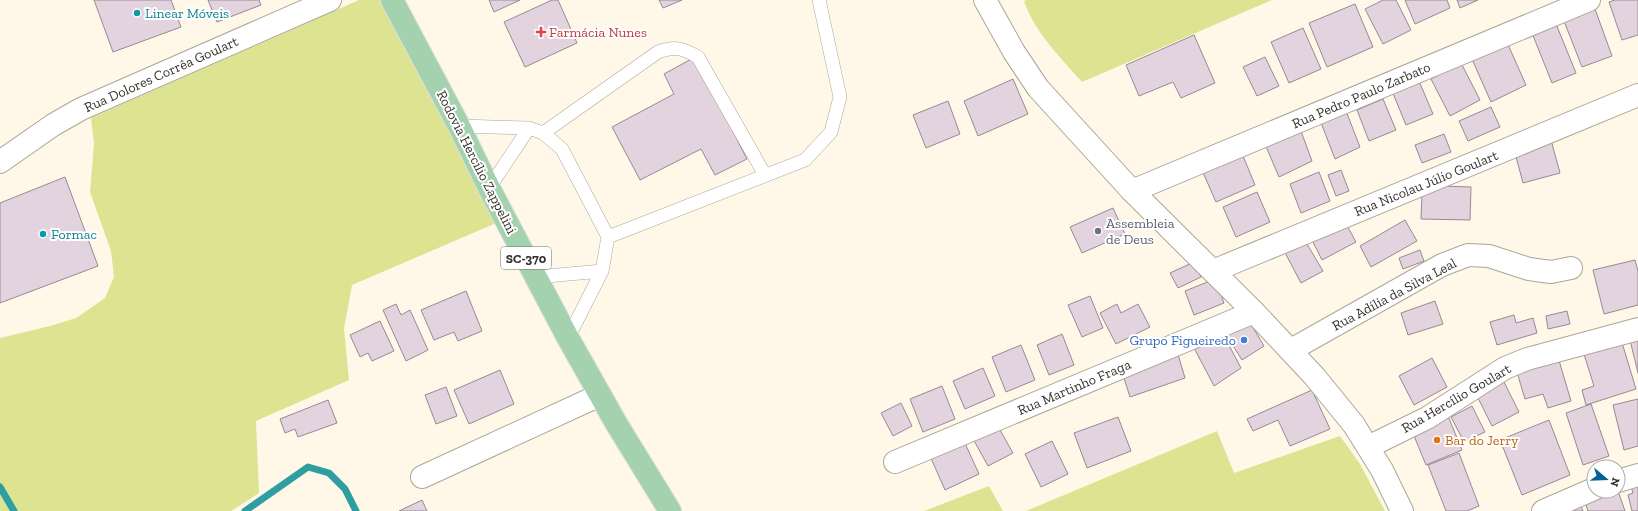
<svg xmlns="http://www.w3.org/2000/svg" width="1638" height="511" font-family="'Zilla Slab',serif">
	<rect width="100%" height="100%" fill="#fff8e8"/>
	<path fill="#dde491" d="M 359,0 L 380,0 L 431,97 L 501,221 L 352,285 L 344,329 L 349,380 L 256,421 L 259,493 L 231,511 L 0,511 L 0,338 L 50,326 L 76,318 L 105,298 L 114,277 L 111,251 L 90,192 L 94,144 L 91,118 Z
		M 1027,0 L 1272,0 L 1082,82 C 1061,58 1035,33 1024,1 Z
		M 1217,431 L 1234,473 L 1340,436 L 1360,464 L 1385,511 L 1026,511 Z
		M 989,486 L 1003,511 L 924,511 Z"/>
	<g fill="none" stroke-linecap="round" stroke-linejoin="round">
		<path stroke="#2e9ea1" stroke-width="7" d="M 0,487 L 14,511
			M 245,511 L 308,467 L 329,473 L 345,489 L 356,511"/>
	</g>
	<path fill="#e3d3de" stroke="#978993" d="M 94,0 L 171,0 L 181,27 L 113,52 Z
		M 208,0 L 259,0 L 261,5 L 217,22 Z
		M 489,0 L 520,0 L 494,12 Z
		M 552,0 L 558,0 L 577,43 L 525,67 L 504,22 Z
		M 659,0 L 682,0 L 663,8 Z
		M 1383,0 L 1396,0 L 1411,30 L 1383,44 L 1365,9 Z
		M 1405,0 L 1447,0 L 1450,8 L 1415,24 Z
		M 1457,0 L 1478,0 L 1460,8 Z
		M 1615,0 L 1638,0 L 1638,35 L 1622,40 L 1609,2 Z
		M 1355,4 L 1373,47 L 1327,67 L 1309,23 Z
		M 1595,9 L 1612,56 L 1582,67 L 1564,21 Z
		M 1554,19 L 1576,73 L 1552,83 L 1530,28 Z
		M 1303,28 L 1321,69 L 1289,83 L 1271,42 Z
		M 1194,35 L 1215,83 L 1181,98 L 1173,82 L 1139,96 L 1126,65 Z
		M 1506,40 L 1526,85 L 1491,102 L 1471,57 Z
		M 695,57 L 747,159 L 715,175 L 701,149 L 640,180 L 612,127 L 674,94 L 664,74 Z
		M 1265,57 L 1279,86 L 1257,96 L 1243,67 Z
		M 1461,63 L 1480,100 L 1450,116 L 1431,79 Z
		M 1416,74 L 1433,114 L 1406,125 L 1390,86 Z
		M 1013,79 L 1028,114 L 978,136 L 964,101 Z
		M 1383,99 L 1396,130 L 1369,141 L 1357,110 Z
		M 948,101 L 960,134 L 926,148 L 913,115 Z
		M 1491,107 L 1500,127 L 1468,141 L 1459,121 Z
		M 1346,111 L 1360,147 L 1335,159 L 1320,120 Z
		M 1298,123 L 1312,161 L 1279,177 L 1262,137 Z
		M 1444,134 L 1451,152 L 1422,163 L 1415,145 Z
		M 1551,140 L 1560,173 L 1523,183 L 1514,149 Z
		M 1241,151 L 1255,185 L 1216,202 L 1201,168 Z
		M 1341,170 L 1349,191 L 1336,196 L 1328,175 Z
		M 1319,172 L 1330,201 L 1301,213 L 1290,184 Z
		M 65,177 L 98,266 L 0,303 L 0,203 Z
		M 1441,186 L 1471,187 L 1470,220 L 1421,219 L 1422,194 Z
		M 1257,192 L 1270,222 L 1236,237 L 1223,207 Z
		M 1113,208 L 1125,234 L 1082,253 L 1070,227 Z
		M 1344,220 L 1356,242 L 1322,260 L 1311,238 Z
		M 1405,220 L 1417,241 L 1371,267 L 1360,246 Z
		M 1304,239 L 1323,271 L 1301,283 L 1282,247 Z
		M 1420,250 L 1424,261 L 1403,269 L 1399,258 Z
		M 1635,260 L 1638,271 L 1638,305 L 1604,314 L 1593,270 Z
		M 1194,262 L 1201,277 L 1178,288 L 1170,273 Z
		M 1215,279 L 1224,303 L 1194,315 L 1185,291 Z
		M 466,291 L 482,331 L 458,341 L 454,332 L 434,340 L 421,310 Z
		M 1090,296 L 1103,328 L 1082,337 L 1068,305 Z
		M 1435,301 L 1443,324 L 1408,335 L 1401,313 Z
		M 396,304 L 401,315 L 410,310 L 428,350 L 406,361 L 383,310 Z
		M 1117,304 L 1121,313 L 1138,304 L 1150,327 L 1116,344 L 1100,313 Z
		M 1567,311 L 1570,324 L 1548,329 L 1546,316 Z
		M 1514,315 L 1516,323 L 1533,318 L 1537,333 L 1497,345 L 1490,322 Z
		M 380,321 L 394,351 L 372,361 L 368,353 L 360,357 L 350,335 Z
		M 1249,321 L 1264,346 L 1242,360 L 1223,330 Z
		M 1221,330 L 1241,368 L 1214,386 L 1193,346 Z
		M 1062,334 L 1074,365 L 1049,375 L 1037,345 Z
		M 1620,336 L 1636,389 L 1586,405 L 1582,390 L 1594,386 L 1582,348 Z
		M 1638,338 L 1638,373 L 1630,340 Z
		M 1021,345 L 1035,380 L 1006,392 L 992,357 Z
		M 1177,351 L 1185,378 L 1130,397 L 1122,372 Z
		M 1558,357 L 1571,401 L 1548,408 L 1543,394 L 1525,399 L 1516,369 Z
		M 1432,358 L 1447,387 L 1414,405 L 1399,376 Z
		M 983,368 L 995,396 L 965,409 L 953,381 Z
		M 500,370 L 514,404 L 469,424 L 454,390 Z
		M 1502,378 L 1519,412 L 1492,426 L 1475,392 Z
		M 942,386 L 955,419 L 923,432 L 910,399 Z
		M 446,387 L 457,416 L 436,424 L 425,395 Z
		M 1312,390 L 1330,429 L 1290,446 L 1278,420 L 1253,431 L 1247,419 Z
		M 1638,399 L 1638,446 L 1624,450 L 1613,405 Z
		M 328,400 L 337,423 L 298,437 L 295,429 L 285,433 L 280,419 Z
		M 901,403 L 912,426 L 893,436 L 881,413 Z
		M 1591,404 L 1609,456 L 1583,465 L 1566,413 Z
		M 1472,406 L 1485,432 L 1464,442 L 1451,417 Z
		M 1448,416 L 1462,450 L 1426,465 L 1412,431 Z
		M 1118,417 L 1131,451 L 1087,468 L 1074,433 Z
		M 1549,420 L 1570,475 L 1522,495 L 1500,440 Z
		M 996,423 L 1013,453 L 988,466 L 972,437 Z
		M 964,441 L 979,474 L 945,490 L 930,456 Z
		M 1052,441 L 1068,474 L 1041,487 L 1025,454 Z
		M 1459,453 L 1479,506 L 1467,511 L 1446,511 L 1428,465 Z
		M 1638,481 L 1638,511 L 1632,511 L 1628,495 L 1633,493 L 1630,483 Z
		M 1616,491 L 1618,491 L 1625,511 L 1588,511 L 1585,502 Z
		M 422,500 L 427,511 L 399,511 Z
		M 1580,504 L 1583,511 L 1563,511 Z"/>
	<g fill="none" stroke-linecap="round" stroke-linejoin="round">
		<defs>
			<path id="service" d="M 459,126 L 529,128 L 543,133 L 562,149 L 608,237 L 602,271 L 568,338
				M 543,133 L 658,52 C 676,46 682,48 698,57 L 765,175
				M 489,188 L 529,128
				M 608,237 L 805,160 L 831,132 L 840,97 L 819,0
				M 536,277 L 602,271"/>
			<path id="minor" d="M 0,162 L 53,125 L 81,109 L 330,0
				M 1132,191 L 1589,0
				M 1213,271 L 1638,95
				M 1291,350 L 1442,265 L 1468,255 L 1489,256 L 1529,269 L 1551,272 L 1571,268
				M 1368,447 L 1427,418 L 1505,368 L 1527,359 L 1638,329
				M 895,462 L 1254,312
				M 422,477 L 600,395
				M 1618,481 L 1638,475
				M 1543,511 L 1594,489"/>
			<path id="tertiary" d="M 985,0 L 1014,52 L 1038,88 L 1132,191 L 1254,312 L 1315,377 L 1354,425 L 1382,470 L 1402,511"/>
			<path id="primary" d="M 392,0 L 459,126 L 489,188 L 568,338 L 616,423 L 670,511"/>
		</defs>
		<use href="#service" stroke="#aca697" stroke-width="14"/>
		<use href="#minor" stroke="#aca697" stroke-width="24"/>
		<use href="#tertiary" stroke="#aca697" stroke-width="24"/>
		<use href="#primary" stroke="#dfdedd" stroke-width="24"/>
		<use href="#service" stroke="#fff" stroke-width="13"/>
		<use href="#minor" stroke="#fff" stroke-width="22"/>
		<use href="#tertiary" stroke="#fff" stroke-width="22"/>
		<use href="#primary" stroke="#a4d2af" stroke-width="22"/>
	</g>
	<g fill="#0f9aa8" stroke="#fff" stroke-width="1.5">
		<circle cx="137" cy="13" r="4"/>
		<circle cx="43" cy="234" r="4"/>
	</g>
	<path fill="#e0444e" stroke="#fff" stroke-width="1.5" d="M539 26h4v4h4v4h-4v4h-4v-4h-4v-4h4z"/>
	<circle fill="#6b7280" stroke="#fff" stroke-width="1.5" cx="1098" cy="231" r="4"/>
	<circle fill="#3f7fe0" stroke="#fff" stroke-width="1.5" cx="1244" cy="340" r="4"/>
	<circle fill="#e8710a" stroke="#fff" stroke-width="1.5" cx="1437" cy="440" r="4"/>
	<g text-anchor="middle" stroke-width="4" stroke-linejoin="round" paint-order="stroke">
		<rect fill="#fff" stroke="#716f6b" stroke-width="1" x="501" y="247" width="50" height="22" rx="3"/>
		<g font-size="13" font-weight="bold" fill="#34312b">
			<text x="526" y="263">SC-370</text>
		</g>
		<g font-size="14" fill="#0d838f" stroke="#fff" text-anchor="start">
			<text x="145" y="18">Linear Móveis</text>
			<text x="51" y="239">Formac</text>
		</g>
		<g font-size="14" fill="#be3a42" stroke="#fff" text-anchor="start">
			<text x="549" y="37">Farmácia Nunes</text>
		</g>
		<g font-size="14" fill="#34312b" stroke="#fff">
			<text transform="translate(161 74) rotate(-24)" y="5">Rua Dolores Corrêa Goulart</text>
			<text transform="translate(1361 95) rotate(-23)" y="5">Rua Pedro Paulo Zarbato</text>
			<text transform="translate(477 162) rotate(63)" y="5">Rodovia Hercílio Zappelini</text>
			<text transform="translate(1426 183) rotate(-22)" y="5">Rua Nicolau Júlio Goulart</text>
			<text transform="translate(1394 294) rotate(-28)" y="5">Rua Adília da Silva Leal</text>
			<text transform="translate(1074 387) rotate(-23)" y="5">Rua Martinho Fraga</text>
			<text transform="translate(1456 398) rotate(-30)" y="5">Rua Hercílio Goulart</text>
		</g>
		<g font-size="14" fill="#5b616d" stroke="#fff" text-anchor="start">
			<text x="1106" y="228">Assembleia<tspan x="1106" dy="16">de Deus</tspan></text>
		</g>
		<g font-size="14" fill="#366cbe" stroke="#fff" text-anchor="end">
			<text x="1236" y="345">Grupo Figueiredo</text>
		</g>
		<g font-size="14" fill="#c56008" stroke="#fff" text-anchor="start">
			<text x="1445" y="445">Bar do Jerry</text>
		</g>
	</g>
	<g transform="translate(1606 479) rotate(109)"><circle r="19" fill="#ffffff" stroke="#aeadaa"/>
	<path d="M0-3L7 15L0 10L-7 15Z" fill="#066091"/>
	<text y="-6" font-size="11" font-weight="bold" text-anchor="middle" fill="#34312b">N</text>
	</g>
</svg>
